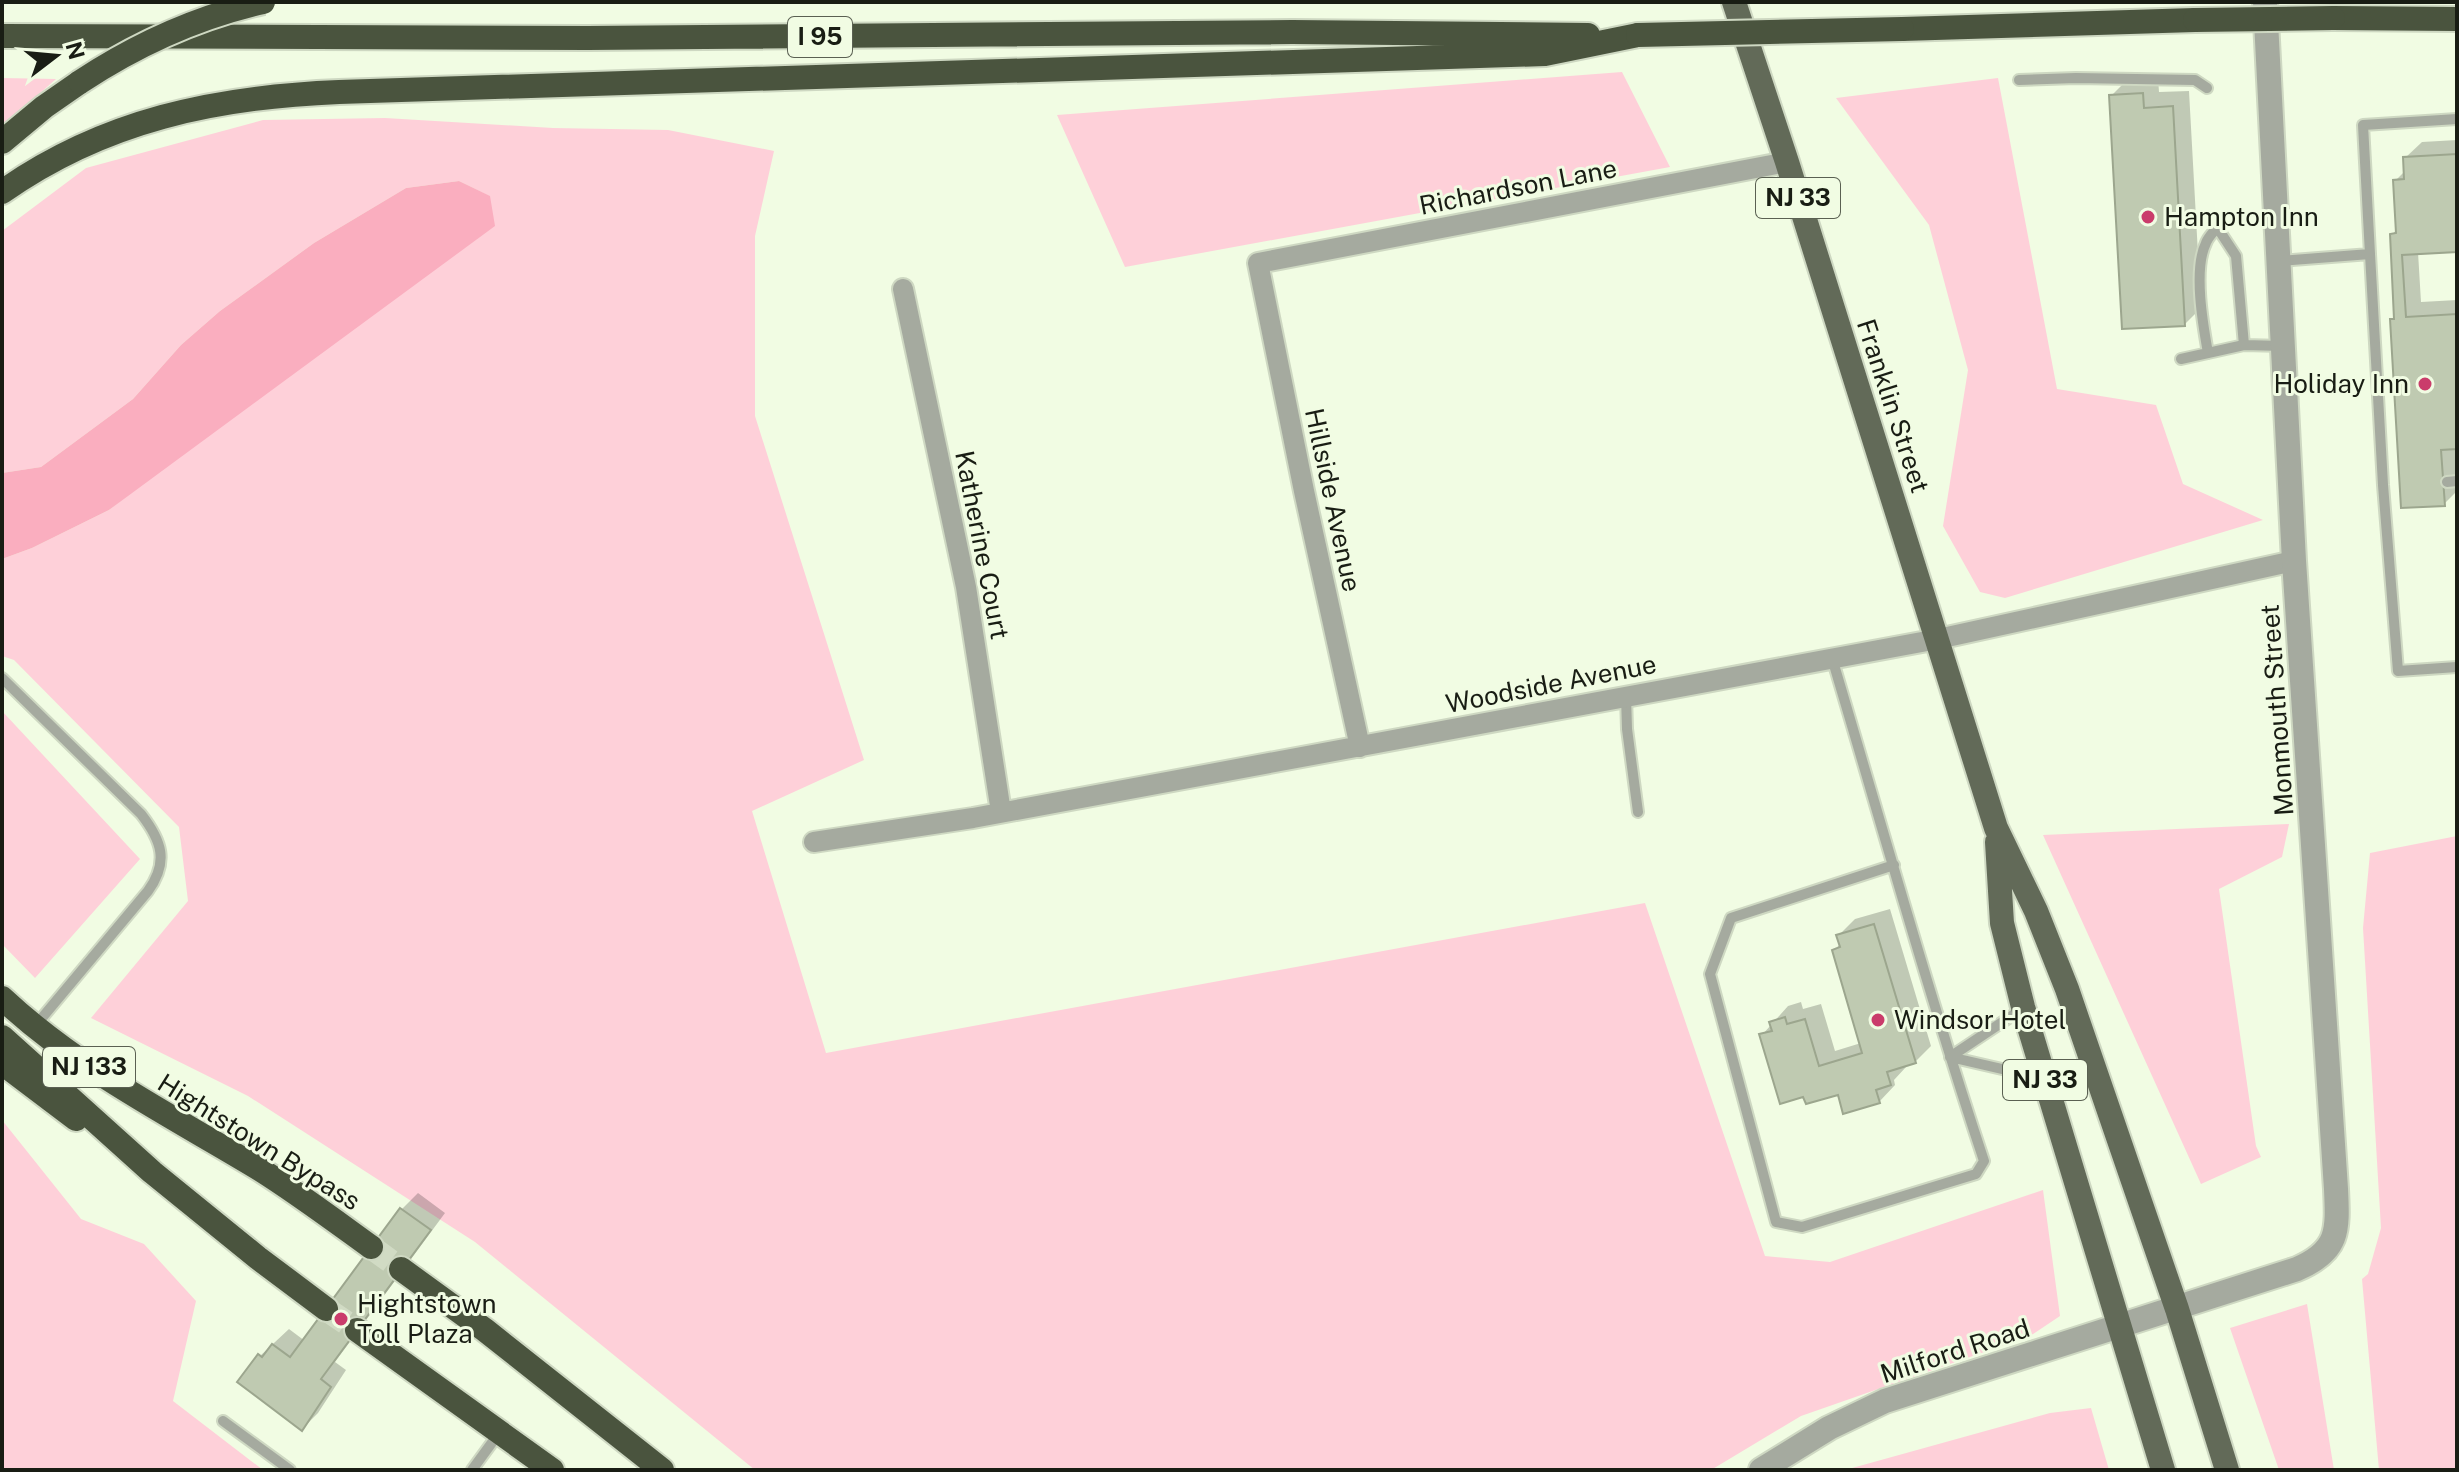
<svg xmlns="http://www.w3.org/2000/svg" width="2459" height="1472" font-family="'Public Sans',sans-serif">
	<rect width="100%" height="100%" fill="#f1fce3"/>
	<path fill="#fed0d9" d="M 1622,72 L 1670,167 L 1125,267 L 1057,115 Z
		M 2,78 L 56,79 L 2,127 Z
		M 1998,78 L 2057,389 L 2156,405 L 2183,484 L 2263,520 L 2005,598 L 1980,592 L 1943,526 L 1968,370 L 1929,225 L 1836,98 Z
		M 385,118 L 553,128 L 668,130 L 774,151 L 755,236 L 755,416 L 864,760 L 752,811 L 826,1053 L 1645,903 L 1765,1256 L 1830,1262 L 2043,1190 L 2060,1316 L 2030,1336 L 1801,1416 L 1711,1470 L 755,1470 L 475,1242 L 248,1096 L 91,1018 L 188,901 L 179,827 L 14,660 L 2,656 L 2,559 L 32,548 L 109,510 L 160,470 L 489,196 L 459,181 L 406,188 L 314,243 L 220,311 L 181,345 L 133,399 L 41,467 L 2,473 L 2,231 L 86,168 L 263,120 Z
		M 2,711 L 140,859 L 35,978 L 2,944 Z
		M 2289,824 L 2282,857 L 2219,889 L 2256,1146 L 2261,1157 L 2201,1184 L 2043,835 Z
		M 2457,836 L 2457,1470 L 2379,1470 L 2362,1279 L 2368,1274 L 2381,1228 L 2363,928 L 2370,853 Z
		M 2,1120 L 81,1219 L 144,1244 L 196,1301 L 173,1401 L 263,1470 L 2,1470 Z
		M 2307,1304 L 2334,1470 L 2279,1470 L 2230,1328 Z
		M 2091,1408 L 2109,1470 L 1845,1470 L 2050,1413 Z"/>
	<path fill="#faaebf" d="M 459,181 L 490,196 L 495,226 L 109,510 L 32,548 L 2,559 L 2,473 L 41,467 L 133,399 L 181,345 L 220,311 L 314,243 L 406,188 Z"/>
	<path fill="#0003" d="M 2158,78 L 2159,92 L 2189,91 L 2201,308 L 2185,324 L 2111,96 L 2127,80 Z
		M 2457,140 L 2457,250 L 2418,252 L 2421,302 L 2457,300 L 2457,491 L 2444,504 L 2392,320 L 2396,315 L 2392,235 L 2398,228 L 2395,181 L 2406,170 L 2405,158 L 2422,142 Z
		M 1890,909 L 1931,1046 L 1915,1062 L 1905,1065 L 1906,1067 L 1894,1080 L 1895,1085 L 1879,1102 L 1839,1092 L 1762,1035 L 1788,1006 L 1801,1002 L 1803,1009 L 1821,1004 L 1835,1051 L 1861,1043 L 1834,951 L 1841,943 L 1839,935 L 1855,919 Z
		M 418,1193 L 445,1213 L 335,1362 L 346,1370 L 318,1413 L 302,1429 L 260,1356 L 289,1329 L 305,1341 L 402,1209 Z"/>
	<path fill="#bfcab1" stroke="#9ca68e" stroke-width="2" d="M 2143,93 L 2144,108 L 2173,106 L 2185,326 L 2122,329 L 2109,95 Z
		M 2457,154 L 2457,252 L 2402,255 L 2406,317 L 2457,314 L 2457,449 L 2441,450 L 2445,506 L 2401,508 L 2390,319 L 2394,319 L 2390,234 L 2396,233 L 2393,180 L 2404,179 L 2403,157 Z
		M 1874,924 L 1916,1063 L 1887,1072 L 1891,1085 L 1876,1090 L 1880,1103 L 1843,1114 L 1838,1095 L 1806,1104 L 1803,1097 L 1780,1104 L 1759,1034 L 1772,1031 L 1769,1022 L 1785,1017 L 1787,1024 L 1805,1019 L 1819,1066 L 1862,1053 L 1832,950 L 1840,947 L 1836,935 Z
		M 400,1208 L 431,1230 L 321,1379 L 331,1387 L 302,1431 L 237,1382 L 258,1354 L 262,1357 L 272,1344 L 290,1357 Z"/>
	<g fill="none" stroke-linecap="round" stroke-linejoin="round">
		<path stroke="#d1dbc4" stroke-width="24" stroke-dasharray="24 12" stroke-linecap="butt" d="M 371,1247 L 401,1269
			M 326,1309 L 357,1330"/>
		<defs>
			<path id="service" d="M 2019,80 L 2076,78 L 2195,80 L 2207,88
				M 2370,254 L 2383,485 L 2398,671 L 2457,667
				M 2279,261 L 2370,254 L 2363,125 L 2457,119
				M 2208,353 C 2203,325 2193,269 2206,243 C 2208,237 2214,232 2217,227 L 2236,256 L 2244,345 L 2283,346
				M 2181,359 L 2244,345
				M 2447,482 L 2457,481
				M 1832,658 C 1882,826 1929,995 1984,1161 L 1976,1174 L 1802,1227 L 1776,1222 L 1710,974 L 1731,918 L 1894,865
				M 2,678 L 141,814 C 162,841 169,862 148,891 L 36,1025
				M 1626,696 L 1627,729 L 1638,812
				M 1950,1057 L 2041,1078
				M 1950,1057 L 2022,1009
				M 223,1421 L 290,1470
				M 472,1470 L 499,1433"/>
			<path id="minor" d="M 903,289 L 966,587 L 1001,812
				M 1360,747 L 1304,491 L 1258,263 L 1787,162
				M 814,842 L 973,818 L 1938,639 L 2294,561"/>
			<path id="tertiary" d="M 1761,1470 L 1829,1428 L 1885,1401 L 2297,1269 C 2339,1251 2338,1231 2336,1189 L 2294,561 L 2265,2"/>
			<path id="primary" d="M 1734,2 L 1787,162 L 1996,828 L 2036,911 L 2067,989 L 2177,1309 L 2227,1470
				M 1997,842 L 2002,923 L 2023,1007 L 2163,1470"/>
			<path id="motorway" d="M 2333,18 L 2457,19
				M 1902,29 L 2195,20
				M 2,36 L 588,38 L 1292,32 L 1588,35
				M 2,142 L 44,107 L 80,82
				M 2,192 C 104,120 216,97 339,92 L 1545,54 L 1638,35
				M 2,998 C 79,1070 172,1116 261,1170 C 299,1194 335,1221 371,1247
				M 2,1037 L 152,1172 L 258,1258 L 326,1309
				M 2,1063 L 76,1119
				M 401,1269 L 485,1330 L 662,1470
				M 357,1330 L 552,1470"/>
		</defs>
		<use href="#service" stroke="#ced8c2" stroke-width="14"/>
		<use href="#minor" stroke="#ced8c2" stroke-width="24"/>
		<use href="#tertiary" stroke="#ced8c2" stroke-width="28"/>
		<use href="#primary" stroke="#ced8c2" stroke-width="28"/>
		<use href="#motorway" stroke="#ced8c2" stroke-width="28"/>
		<use href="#service" stroke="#a5aa9f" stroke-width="10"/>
		<use href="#minor" stroke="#a5aa9f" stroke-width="20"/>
		<use href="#tertiary" stroke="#a5aa9f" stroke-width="24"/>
		<use href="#primary" stroke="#626a58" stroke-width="24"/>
		<use href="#motorway" stroke="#4a543e" stroke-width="24"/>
		<defs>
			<path id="motorway-bridge" d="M 2195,20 L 2333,18
				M 1638,35 L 1902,29
				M 80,82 C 136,45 197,17 263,2"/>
		</defs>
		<use href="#motorway-bridge" stroke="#ced8c2" stroke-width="28" stroke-linecap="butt"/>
		<use href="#motorway-bridge" stroke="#4a543e" stroke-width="24"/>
	</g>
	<g fill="#ca3c6b" stroke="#f1fce3" stroke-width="3">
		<circle cx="2148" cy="217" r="8"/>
		<circle cx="2425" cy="384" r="8"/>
		<circle cx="1878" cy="1020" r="8"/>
		<circle cx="341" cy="1319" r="8"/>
	</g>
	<g text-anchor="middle" stroke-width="6" stroke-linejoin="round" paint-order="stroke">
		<g fill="#f1fce3" stroke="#5a6052" stroke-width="2">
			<rect x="788" y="17" width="64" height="40" rx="6"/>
			<rect x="1756" y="178" width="84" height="40" rx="6"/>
			<rect x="43" y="1047" width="92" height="40" rx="6"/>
			<rect x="2003" y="1060" width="84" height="40" rx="6"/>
		</g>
		<g font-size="24" font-weight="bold" fill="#191d14">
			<text x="820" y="45">I 95</text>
			<text x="1798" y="206">NJ 33</text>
			<text x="89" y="1075">NJ 133</text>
			<text x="2045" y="1088">NJ 33</text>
		</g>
		<g font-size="26" fill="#191d14" stroke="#f1fce3">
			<text transform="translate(1518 187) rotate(-11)" y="9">Richardson Lane</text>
			<text transform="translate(1893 406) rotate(72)" y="9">Franklin Street</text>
			<text transform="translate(1333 500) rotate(78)" y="9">Hillside Avenue</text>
			<text transform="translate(982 545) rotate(79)" y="9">Katherine Court</text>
			<text transform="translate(1551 684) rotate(-11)" y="9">Woodside Avenue</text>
			<text transform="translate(2277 710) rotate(-94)" y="9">Monmouth Street</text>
			<text transform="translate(259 1142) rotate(32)" y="9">Hightstown Bypass</text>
			<text transform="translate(1955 1351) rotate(-18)" y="9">Milford Road</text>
		</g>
		<g font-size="26" fill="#191d14" stroke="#f1fce3" text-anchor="start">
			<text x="2164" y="226">Hampton Inn</text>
			<text x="2409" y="393" text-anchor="end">Holiday Inn</text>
			<text x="1894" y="1029">Windsor Hotel</text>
			<text x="357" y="1313">Hightstown<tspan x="357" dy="30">Toll Plaza</tspan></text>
		</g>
	</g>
	<rect width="2459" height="1472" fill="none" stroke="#191d14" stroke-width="8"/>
	<g transform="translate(56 56) rotate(74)" stroke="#f1fce3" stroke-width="6" paint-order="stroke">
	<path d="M0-6L14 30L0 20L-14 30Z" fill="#191d14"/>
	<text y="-12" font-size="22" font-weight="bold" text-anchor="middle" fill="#191d14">N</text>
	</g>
</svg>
